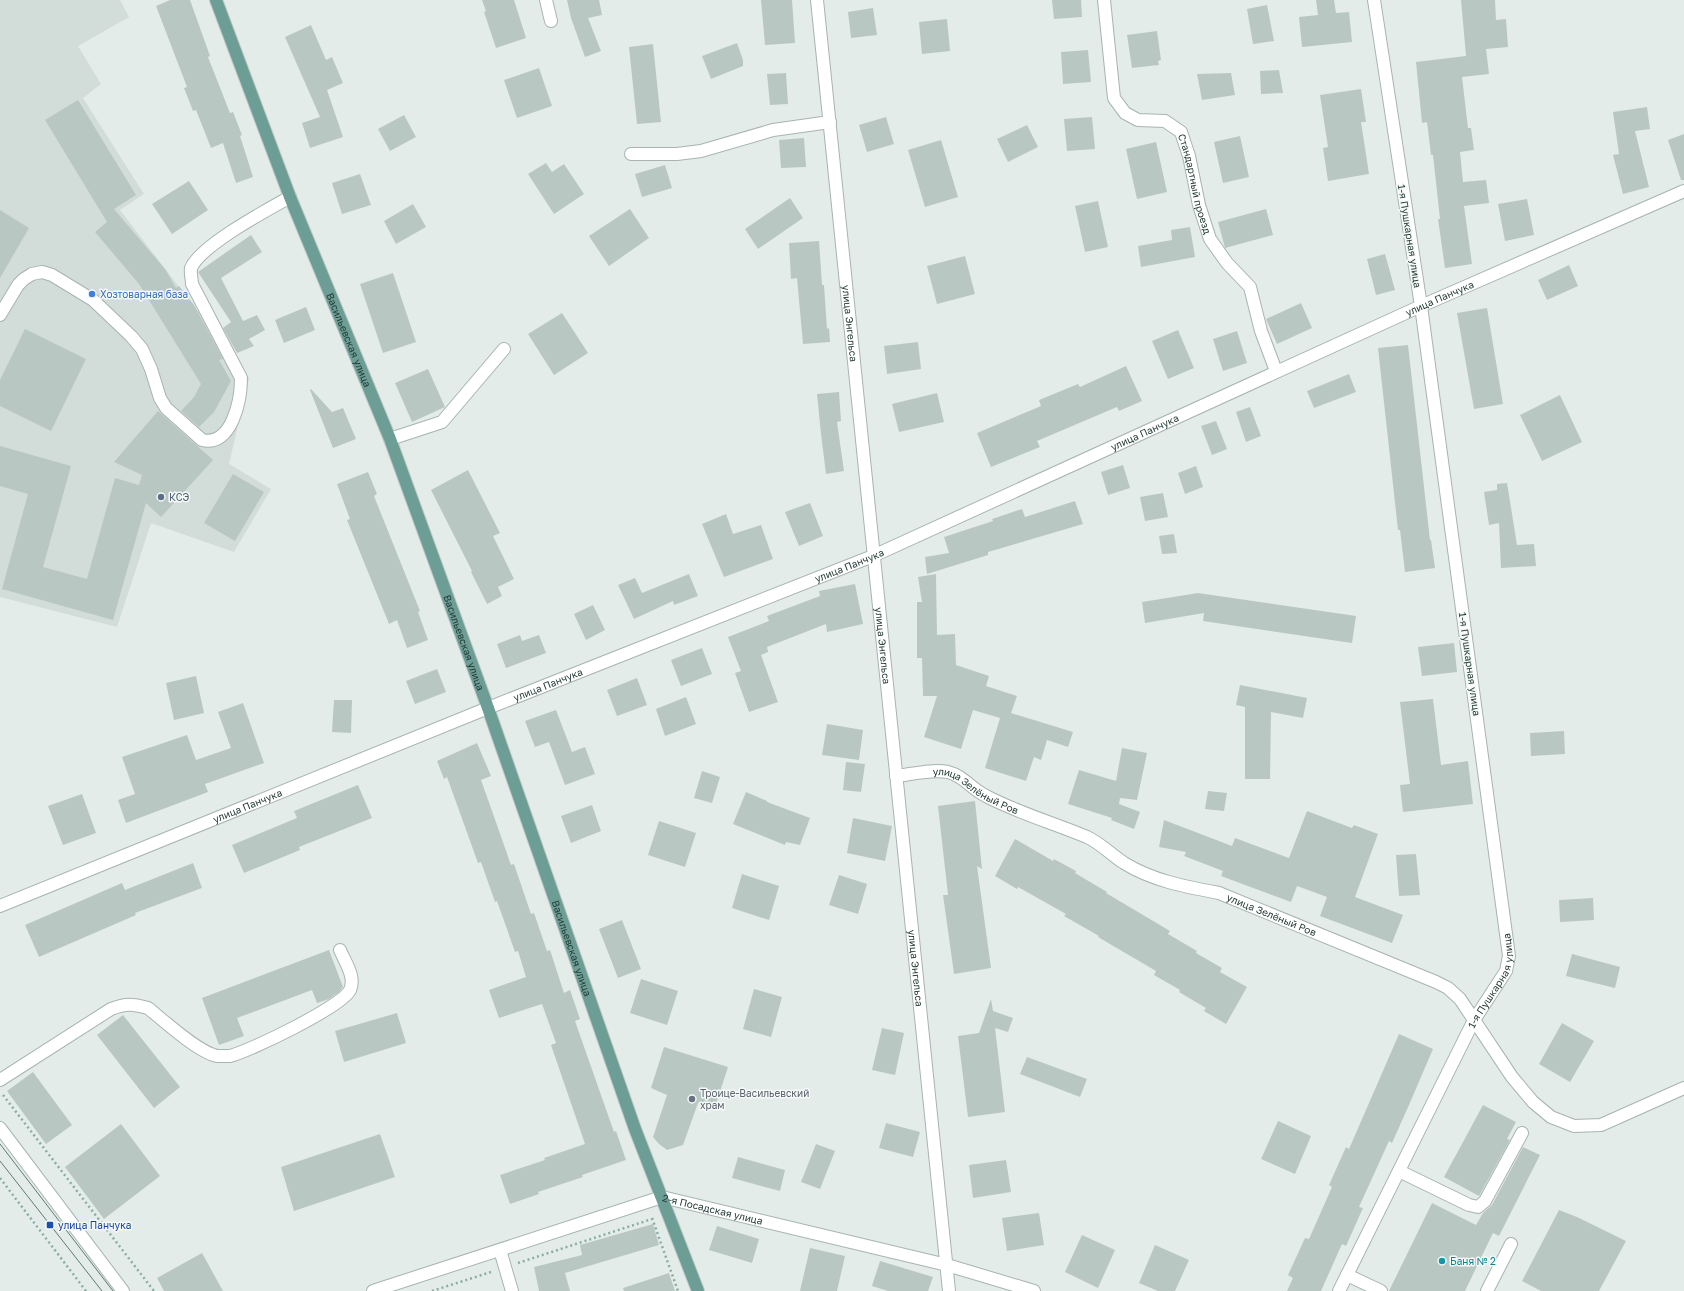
<svg xmlns="http://www.w3.org/2000/svg" width="1684" height="1291" font-family="'Golos Text',sans-serif">
	<rect width="100%" height="100%" fill="#e4ece9"/>
	<path fill="#d2dcd8" d="M 0,0 L 120,0 L 129,17 L 78,46 L 101,84 L 83,98 L 144,194 L 120,210 L 249,378 L 229,464 L 271,489 L 234,552 L 151,523 L 117,627 L 0,597 Z"/>
	<path fill="#b9c7c2" d="M 170,0 L 190,0 L 210,56 L 208,57 L 230,113 L 233,112 L 242,135 L 240,136 L 253,177 L 236,183 L 223,143 L 211,148 L 196,110 L 193,111 L 184,88 L 187,87 L 156,6 Z
		M 482,0 L 514,0 L 526,38 L 496,48 L 484,12 L 486,11 Z
		M 567,0 L 599,0 L 602,15 L 588,18 L 601,51 L 585,57 L 571,18 Z
		M 761,0 L 792,0 L 795,43 L 765,45 Z
		M 1052,0 L 1081,0 L 1082,17 L 1054,19 Z
		M 1316,0 L 1334,0 L 1336,13 L 1349,12 L 1352,42 L 1302,47 L 1299,17 L 1318,15 Z
		M 1461,0 L 1495,0 L 1496,20 L 1506,19 L 1508,47 L 1486,49 L 1489,74 L 1462,77 L 1468,128 L 1471,128 L 1474,150 L 1460,152 L 1463,182 L 1486,180 L 1489,203 L 1464,206 L 1472,264 L 1445,268 L 1438,219 L 1440,219 L 1433,155 L 1431,155 L 1427,122 L 1422,123 L 1416,62 L 1466,56 Z
		M 1267,5 L 1274,41 L 1253,44 L 1247,9 Z
		M 873,8 L 877,35 L 851,38 L 848,12 Z
		M 947,19 L 950,51 L 922,54 L 919,22 Z
		M 311,25 L 326,60 L 332,57 L 343,83 L 327,90 L 343,137 L 310,148 L 302,123 L 320,117 L 285,37 Z
		M 1157,31 L 1161,60 L 1158,61 L 1159,65 L 1132,68 L 1127,35 Z
		M 737,43 L 743,60 L 743,66 L 711,79 L 702,56 Z
		M 653,44 L 661,122 L 637,124 L 629,47 Z
		M 1088,50 L 1091,82 L 1063,84 L 1061,52 Z
		M 539,68 L 552,106 L 517,118 L 504,80 Z
		M 1279,70 L 1283,93 L 1261,94 L 1260,71 Z
		M 786,73 L 788,104 L 770,105 L 767,74 Z
		M 1231,73 L 1235,95 L 1202,100 L 1197,74 Z
		M 1361,89 L 1366,122 L 1361,122 L 1369,174 L 1328,181 L 1323,148 L 1328,147 L 1320,95 Z
		M 78,100 L 136,195 L 114,209 L 165,269 L 176,288 L 179,286 L 194,305 L 223,359 L 219,360 L 231,381 L 214,412 L 199,427 L 181,411 L 194,397 L 201,384 L 139,284 L 95,232 L 107,222 L 45,120 Z
		M 1647,107 L 1650,129 L 1635,131 L 1649,187 L 1623,194 L 1613,155 L 1619,154 L 1613,112 Z
		M 404,115 L 416,137 L 390,151 L 378,129 Z
		M 886,117 L 894,144 L 867,152 L 859,125 Z
		M 1092,117 L 1095,149 L 1067,151 L 1064,119 Z
		M 1027,125 L 1038,147 L 1008,162 L 997,139 Z
		M 1684,134 L 1684,180 L 1681,180 L 1668,140 Z
		M 1240,136 L 1249,177 L 1223,183 L 1214,142 Z
		M 804,138 L 806,167 L 781,168 L 779,140 Z
		M 941,140 L 958,197 L 925,207 L 908,150 Z
		M 1156,142 L 1167,192 L 1137,199 L 1126,149 Z
		M 546,163 L 552,172 L 564,164 L 584,194 L 554,214 L 528,174 Z
		M 665,165 L 672,188 L 642,197 L 635,174 Z
		M 360,174 L 371,205 L 342,214 L 332,183 Z
		M 189,181 L 208,210 L 172,234 L 152,204 Z
		M 790,198 L 803,218 L 758,249 L 745,229 Z
		M 1527,199 L 1534,235 L 1505,241 L 1498,204 Z
		M 1098,201 L 1108,247 L 1085,252 L 1075,206 Z
		M 413,204 L 426,227 L 396,244 L 384,221 Z
		M 630,209 L 649,238 L 609,266 L 589,236 Z
		M 1266,209 L 1273,235 L 1225,248 L 1218,222 Z
		M 0,210 L 29,228 L 0,278 Z
		M 1190,227 L 1195,257 L 1141,267 L 1138,246 L 1172,240 L 1171,230 Z
		M 251,235 L 262,252 L 221,278 L 243,321 L 257,315 L 265,330 L 249,339 L 254,346 L 237,353 L 223,328 L 231,322 L 198,272 Z
		M 819,241 L 822,285 L 824,285 L 827,329 L 829,328 L 830,342 L 803,344 L 797,278 L 791,279 L 789,243 Z
		M 1385,254 L 1395,290 L 1376,295 L 1367,259 Z
		M 965,256 L 975,294 L 937,304 L 927,266 Z
		M 1569,265 L 1578,286 L 1547,300 L 1538,280 Z
		M 393,273 L 416,342 L 383,353 L 360,284 Z
		M 1301,303 L 1312,328 L 1277,344 L 1266,319 Z
		M 306,307 L 315,330 L 284,343 L 275,320 Z
		M 1487,308 L 1503,404 L 1474,409 L 1457,313 Z
		M 562,313 L 588,353 L 554,375 L 528,334 Z
		M 25,329 L 86,359 L 51,431 L 0,406 L 0,380 Z
		M 1178,330 L 1194,368 L 1168,379 L 1152,341 Z
		M 1237,331 L 1247,363 L 1223,371 L 1213,339 Z
		M 918,342 L 921,369 L 887,374 L 884,346 Z
		M 1408,345 L 1430,540 L 1431,540 L 1435,568 L 1405,572 L 1400,530 L 1398,530 L 1378,348 Z
		M 1126,366 L 1142,401 L 1119,411 L 1117,407 L 1037,441 L 1040,447 L 991,467 L 977,433 L 1041,406 L 1039,400 L 1078,384 L 1080,387 Z
		M 428,369 L 445,407 L 412,422 L 395,383 Z
		M 1349,374 L 1356,392 L 1314,408 L 1307,391 Z
		M 311,389 L 332,412 L 343,408 L 356,439 L 333,448 L 310,390 Z
		M 839,392 L 841,421 L 837,422 L 844,471 L 826,474 L 821,434 L 817,394 Z
		M 937,393 L 944,422 L 899,432 L 892,404 Z
		M 1560,395 L 1582,442 L 1542,461 L 1520,415 Z
		M 1250,407 L 1261,436 L 1246,442 L 1236,412 Z
		M 158,411 L 213,460 L 161,517 L 146,503 L 113,620 L 2,589 L 28,494 L 0,486 L 0,446 L 71,466 L 43,567 L 87,579 L 115,478 L 139,485 L 142,475 L 114,462 Z
		M 1216,421 L 1227,449 L 1212,455 L 1201,426 Z
		M 1123,465 L 1130,488 L 1108,495 L 1101,472 Z
		M 1196,466 L 1203,487 L 1185,494 L 1178,473 Z
		M 468,470 L 500,533 L 493,536 L 514,579 L 498,587 L 502,596 L 487,604 L 471,572 L 472,571 L 431,490 Z
		M 368,472 L 377,494 L 374,496 L 420,611 L 418,612 L 428,640 L 407,648 L 397,620 L 389,624 L 347,520 L 350,519 L 337,484 Z
		M 233,474 L 264,492 L 235,541 L 204,523 Z
		M 1507,483 L 1517,545 L 1534,544 L 1536,566 L 1501,568 L 1499,523 L 1489,525 L 1484,492 L 1497,490 L 1497,484 Z
		M 1163,493 L 1168,517 L 1145,521 L 1140,497 Z
		M 1075,501 L 1083,524 L 988,552 L 988,555 L 927,574 L 925,557 L 949,553 L 944,537 L 993,521 L 992,519 L 1022,509 L 1025,517 Z
		M 810,503 L 823,536 L 799,546 L 785,512 Z
		M 726,514 L 733,534 L 761,525 L 773,559 L 724,577 L 702,524 Z
		M 1174,534 L 1177,553 L 1162,554 L 1159,536 Z
		M 689,574 L 698,596 L 674,605 L 673,601 L 634,619 L 618,585 L 635,578 L 642,593 Z
		M 936,574 L 937,635 L 955,634 L 956,665 L 989,676 L 986,686 L 1017,696 L 1011,713 L 1073,732 L 1068,747 L 1047,740 L 1041,760 L 1034,757 L 1026,781 L 985,768 L 1000,718 L 973,710 L 961,749 L 924,737 L 937,696 L 923,696 L 922,658 L 917,658 L 917,602 L 922,602 L 918,577 Z
		M 855,584 L 863,624 L 827,632 L 826,624 L 767,647 L 768,652 L 761,655 L 778,702 L 749,712 L 735,673 L 741,671 L 728,637 L 769,621 L 767,616 L 820,596 L 819,591 Z
		M 1198,593 L 1356,616 L 1352,643 L 1203,621 L 1204,613 L 1145,623 L 1142,602 Z
		M 593,605 L 605,630 L 586,640 L 574,614 Z
		M 520,635 L 522,641 L 539,635 L 546,653 L 506,668 L 497,644 Z
		M 1454,643 L 1457,672 L 1422,676 L 1418,647 Z
		M 702,648 L 712,674 L 681,686 L 671,660 Z
		M 437,669 L 446,692 L 415,704 L 406,681 Z
		M 196,676 L 204,713 L 174,720 L 166,683 Z
		M 637,678 L 647,705 L 617,716 L 607,690 Z
		M 1240,685 L 1307,698 L 1303,718 L 1271,712 L 1270,779 L 1245,779 L 1245,707 L 1236,705 Z
		M 686,697 L 696,724 L 665,736 L 656,709 Z
		M 1433,699 L 1441,765 L 1468,761 L 1473,804 L 1403,812 L 1400,785 L 1410,784 L 1400,702 Z
		M 334,700 L 352,700 L 351,733 L 332,732 Z
		M 243,703 L 264,763 L 205,784 L 208,792 L 126,823 L 118,800 L 135,794 L 122,757 L 187,735 L 196,760 L 231,748 L 218,712 Z
		M 556,710 L 572,752 L 585,747 L 595,774 L 565,785 L 549,742 L 535,747 L 525,721 Z
		M 827,724 L 863,730 L 859,760 L 822,755 Z
		M 1564,731 L 1565,754 L 1531,756 L 1530,733 Z
		M 477,743 L 491,776 L 481,780 L 497,825 L 511,865 L 514,864 L 531,914 L 534,913 L 547,951 L 550,950 L 564,993 L 570,990 L 580,1019 L 575,1021 L 614,1132 L 616,1131 L 626,1160 L 582,1175 L 583,1177 L 538,1192 L 539,1194 L 510,1204 L 500,1175 L 545,1160 L 544,1158 L 585,1144 L 551,1045 L 556,1043 L 542,1004 L 499,1018 L 489,990 L 526,977 L 518,951 L 515,952 L 497,901 L 495,902 L 481,862 L 478,863 L 447,777 L 444,779 L 437,761 Z
		M 1122,748 L 1147,753 L 1137,800 L 1120,798 L 1119,804 L 1140,812 L 1134,829 L 1111,820 L 1112,818 L 1068,804 L 1079,770 L 1116,781 Z
		M 846,762 L 865,764 L 861,792 L 843,790 Z
		M 702,771 L 720,777 L 712,803 L 694,798 Z
		M 358,785 L 372,818 L 299,847 L 300,850 L 244,873 L 232,845 L 297,818 L 294,811 Z
		M 1208,791 L 1227,793 L 1224,811 L 1205,809 Z
		M 746,792 L 767,801 L 767,802 L 810,818 L 800,845 L 786,842 L 785,845 L 733,824 Z
		M 82,794 L 96,833 L 63,845 L 48,806 Z
		M 975,801 L 982,869 L 977,866 L 991,968 L 954,974 L 943,895 L 948,895 L 938,806 Z
		M 592,805 L 601,831 L 571,843 L 561,816 Z
		M 1307,811 L 1352,828 L 1354,825 L 1378,834 L 1355,897 L 1403,915 L 1392,943 L 1320,916 L 1327,897 L 1297,886 L 1291,902 L 1221,876 L 1223,871 L 1184,856 L 1186,852 L 1159,847 L 1164,820 L 1232,846 L 1235,838 L 1289,858 Z
		M 853,818 L 892,826 L 885,861 L 847,853 Z
		M 659,821 L 696,833 L 685,867 L 648,855 Z
		M 1015,839 L 1053,861 L 1054,859 L 1076,871 L 1075,873 L 1107,892 L 1106,893 L 1170,931 L 1168,934 L 1197,951 L 1196,953 L 1222,968 L 1220,972 L 1247,987 L 1226,1024 L 1204,1011 L 1206,1008 L 1179,992 L 1180,990 L 1154,975 L 1156,971 L 1098,937 L 1099,936 L 1064,916 L 1066,914 L 1018,887 L 1017,889 L 995,876 Z
		M 1416,854 L 1420,895 L 1399,896 L 1396,855 Z
		M 193,863 L 202,888 L 135,913 L 136,915 L 39,957 L 25,925 L 122,883 L 125,890 Z
		M 742,874 L 779,886 L 769,920 L 732,908 Z
		M 839,875 L 867,884 L 858,914 L 829,905 Z
		M 1593,898 L 1594,920 L 1560,922 L 1559,900 Z
		M 622,920 L 641,969 L 618,978 L 599,929 Z
		M 329,950 L 343,987 L 339,992 L 329,999 L 317,1003 L 312,990 L 237,1018 L 244,1036 L 219,1045 L 202,998 Z
		M 1572,954 L 1620,967 L 1615,988 L 1566,976 Z
		M 641,979 L 678,991 L 667,1025 L 630,1013 Z
		M 754,989 L 782,997 L 771,1037 L 743,1029 Z
		M 991,999 L 993,1011 L 1013,1018 L 1008,1032 L 995,1028 L 1005,1112 L 968,1117 L 958,1036 L 979,1033 Z
		M 397,1013 L 406,1043 L 344,1062 L 335,1031 Z
		M 123,1015 L 180,1087 L 154,1108 L 97,1035 Z
		M 1562,1023 L 1594,1041 L 1570,1082 L 1539,1064 Z
		M 882,1028 L 904,1033 L 895,1075 L 872,1070 Z
		M 1399,1034 L 1433,1049 L 1409,1105 L 1392,1143 L 1389,1141 L 1359,1207 L 1363,1208 L 1346,1246 L 1342,1244 L 1321,1291 L 1287,1291 L 1293,1278 L 1288,1275 L 1305,1238 L 1309,1239 L 1332,1187 L 1329,1185 L 1346,1147 L 1349,1149 Z
		M 664,1047 L 728,1067 L 715,1107 L 698,1103 L 683,1145 L 667,1150 L 659,1144 L 653,1137 L 667,1095 L 651,1088 Z
		M 1027,1057 L 1087,1079 L 1080,1097 L 1020,1074 Z
		M 33,1072 L 72,1125 L 46,1144 L 7,1091 Z
		M 1483,1105 L 1516,1122 L 1507,1139 L 1510,1140 L 1479,1196 L 1444,1177 Z
		M 1278,1121 L 1311,1136 L 1295,1174 L 1261,1159 Z
		M 886,1123 L 920,1132 L 913,1157 L 879,1148 Z
		M 121,1124 L 160,1176 L 104,1219 L 65,1167 Z
		M 380,1134 L 395,1177 L 294,1211 L 281,1167 Z
		M 816,1144 L 835,1151 L 820,1189 L 801,1182 Z
		M 1523,1147 L 1540,1155 L 1499,1236 L 1493,1233 L 1465,1291 L 1389,1291 L 1432,1203 L 1476,1225 L 1483,1213 L 1492,1205 Z
		M 738,1157 L 785,1170 L 780,1191 L 732,1178 Z
		M 1006,1160 L 1011,1192 L 973,1198 L 969,1165 Z
		M 1559,1210 L 1577,1217 L 1626,1241 L 1599,1291 L 1541,1291 L 1522,1281 Z
		M 1039,1213 L 1044,1245 L 1007,1251 L 1002,1218 Z
		M 653,1224 L 659,1245 L 565,1273 L 570,1291 L 539,1291 L 534,1267 L 582,1255 L 580,1245 Z
		M 717,1226 L 759,1239 L 752,1263 L 709,1250 Z
		M 1082,1235 L 1115,1250 L 1098,1288 L 1065,1272 Z
		M 1155,1245 L 1189,1260 L 1175,1291 L 1158,1291 L 1139,1283 Z
		M 810,1248 L 845,1256 L 837,1291 L 800,1291 Z
		M 202,1253 L 223,1291 L 164,1291 L 157,1278 Z
		M 880,1261 L 933,1277 L 928,1291 L 888,1291 L 872,1286 Z
		M 669,1273 L 675,1291 L 624,1291 L 623,1288 Z"/>
	<g fill="none" stroke-linecap="round" stroke-linejoin="round">
		<defs>
			<g id="minor">
				<path d="M 546,0 L 551,21"/>
				<path id="s1" d="M 817,0 L 949,1291"/>
				<path id="s2" d="M 1104,0 L 1114,98 L 1125,113 L 1138,120 L 1165,121 L 1181,132 L 1189,156 L 1199,205 L 1210,239 L 1227,263 L 1250,287 L 1261,331 L 1276,371"/>
				<path d="M 631,154 L 677,154 L 701,151 L 773,130 L 830,122"/>
				<path d="M 0,315 L 18,285 L 24,279 L 32,274 L 42,272 L 52,275 L 93,300 L 131,336 L 142,349 L 151,369 L 160,398 L 166,408 L 202,440 C 232,447 241,400 241,378 L 192,284 C 192,279 190,273 191,268 C 201,245 267,210 290,197"/>
				<path d="M 390,439 L 442,422 L 504,349"/>
				<path id="s3" d="M 896,776 C 913,774 932,769 948,772 C 964,776 971,789 986,796 C 1018,813 1054,823 1087,837 C 1100,843 1112,855 1124,863 C 1153,881 1187,887 1219,893 L 1436,982 L 1448,988 L 1460,999 L 1512,1077 L 1533,1102 L 1551,1117 L 1574,1126 L 1601,1125 L 1684,1088"/>
				<path id="s4" d="M 0,906 L 488,708 L 873,556 L 1421,306 L 1684,191"/>
				<path d="M 0,1080 L 111,1009 C 126,1003 133,1004 148,1008 C 163,1020 200,1054 218,1056 C 222,1056 227,1056 230,1056 C 250,1051 343,1006 350,990 C 356,977 345,962 340,950"/>
				<path d="M 0,1128 L 123,1291"/>
				<path d="M 1399,1171 L 1469,1205 L 1478,1207 L 1485,1201 L 1522,1133"/>
				<path d="M 500,1250 L 512,1291"/>
				<path d="M 1347,1275 L 1381,1291"/>
				<path id="s5" d="M 373,1291 L 662,1197 L 947,1265 L 1034,1291"/>
				<path id="s6" d="M 1339,1291 L 1474,1020 L 1506,971 L 1509,956 L 1421,306 L 1374,0"/>
				<path d="M 1487,1291 L 1511,1244"/>
			</g>
			<g id="major">
				<path id="s7" d="M 216,0 L 290,197 L 390,439 L 488,708 L 635,1129 L 698,1291"/>
			</g>
		</defs>
		<use href="#minor" stroke="#a7b4b0" stroke-width="14"/>
		<use href="#major" stroke="#c2c8c7" stroke-width="14"/>
		<path stroke="#87ada4" stroke-width="2.5" stroke-dasharray="2 3" stroke-linecap="butt" d="M 3,1095 L 154,1291
			M 0,1178 L 86,1291
			M 652,1218 L 678,1291
			M 518,1263 L 652,1219
			M 432,1291 L 491,1272"/>
		<use href="#minor" stroke="#fff" stroke-width="12"/>
		<use href="#major" stroke="#6c9e96" stroke-width="12"/>
		<path stroke="#5f7873" stroke-width="1" d="M 0,1144 L 113,1291
			M 0,1161 L 102,1291"/>
	</g>
	<circle fill="#3f7fe0" stroke="#f4f9f7" stroke-width="1.5" cx="92" cy="294" r="4"/>
	<circle fill="#5c6f8a" stroke="#f4f9f7" stroke-width="1.5" cx="161" cy="497" r="4"/>
	<circle fill="#6b7280" stroke="#f4f9f7" stroke-width="1.5" cx="692" cy="1099" r="4"/>
	<rect fill="#1a4fb4" stroke="#f4f9f7" stroke-width="1.5" x="46" y="1221" width="8" height="8" rx="2"/>
	<circle fill="#0f9aa8" stroke="#f4f9f7" stroke-width="1.5" cx="1442" cy="1261" r="4"/>
	<g text-anchor="middle" stroke-width="3" stroke-linejoin="round" paint-order="stroke">
		<g font-size="10" fill="#253c38" stroke="#f4f9f7">
			<text dy="4" stroke="none"><textPath href="#s2" startOffset="232">Стандартный проезд</textPath></text>
			<text transform="translate(1410 236) rotate(81)" y="4">1-я Пушкарная улица</text>
			<text dy="4" stroke="none"><textPath href="#s4" startOffset="1563">улица Панчука</textPath></text>
			<text dy="4" stroke="none"><textPath href="#s1" startOffset="325">улица Энгельса</textPath></text>
			<text dy="4" stroke="none"><textPath href="#s7" startOffset="365">Васильевская улица</textPath></text>
			<text dy="4" stroke="none"><textPath href="#s4" startOffset="1239">улица Панчука</textPath></text>
			<text dy="4" stroke="none"><textPath href="#s4" startOffset="915">улица Панчука</textPath></text>
			<text dy="4" stroke="none"><textPath href="#s7" startOffset="689">Васильевская улица</textPath></text>
			<text dy="4" stroke="none"><textPath href="#s1" startOffset="649">улица Энгельса</textPath></text>
			<text transform="translate(1470 664) rotate(82)" y="4">1-я Пушкарная улица</text>
			<text dy="4" stroke="none"><textPath href="#s4" startOffset="591">улица Панчука</textPath></text>
			<text dy="4" stroke="none"><textPath href="#s3" startOffset="85">улица Зелёный Ров</textPath></text>
			<text dy="4" stroke="none"><textPath href="#s4" startOffset="267">улица Панчука</textPath></text>
			<text dy="4" stroke="none"><textPath href="#s3" startOffset="409">улица Зелёный Ров</textPath></text>
			<text dy="4" stroke="none"><textPath href="#s7" startOffset="1013">Васильевская улица</textPath></text>
			<text dy="4" stroke="none"><textPath href="#s1" startOffset="973">улица Энгельса</textPath></text>
			<text dy="4" stroke="none"><textPath href="#s6" startOffset="347">1-я Пушкарная улица</textPath></text>
			<text dy="4" stroke="none"><textPath href="#s5" startOffset="356">2-я Посадская улица</textPath></text>
		</g>
		<g font-size="10" fill="#366cbe" stroke="#f4f9f7" text-anchor="start">
			<text x="100" y="298">Хозтоварная база</text>
		</g>
		<g font-size="10" fill="#4e5e75" stroke="#f4f9f7" text-anchor="start">
			<text x="169" y="501">КСЭ</text>
		</g>
		<g font-size="10" fill="#5b616d" stroke="#f4f9f7" text-anchor="start">
			<text x="700" y="1097">Троице-Васильевский<tspan x="700" dy="12">храм</tspan></text>
		</g>
		<g font-size="10" fill="#164399" stroke="#f4f9f7" text-anchor="start">
			<text x="58" y="1229">улица Панчука</text>
		</g>
		<g font-size="10" fill="#0d838f" stroke="#f4f9f7" text-anchor="start">
			<text x="1450" y="1265">Баня № 2</text>
		</g>
	</g>
</svg>
